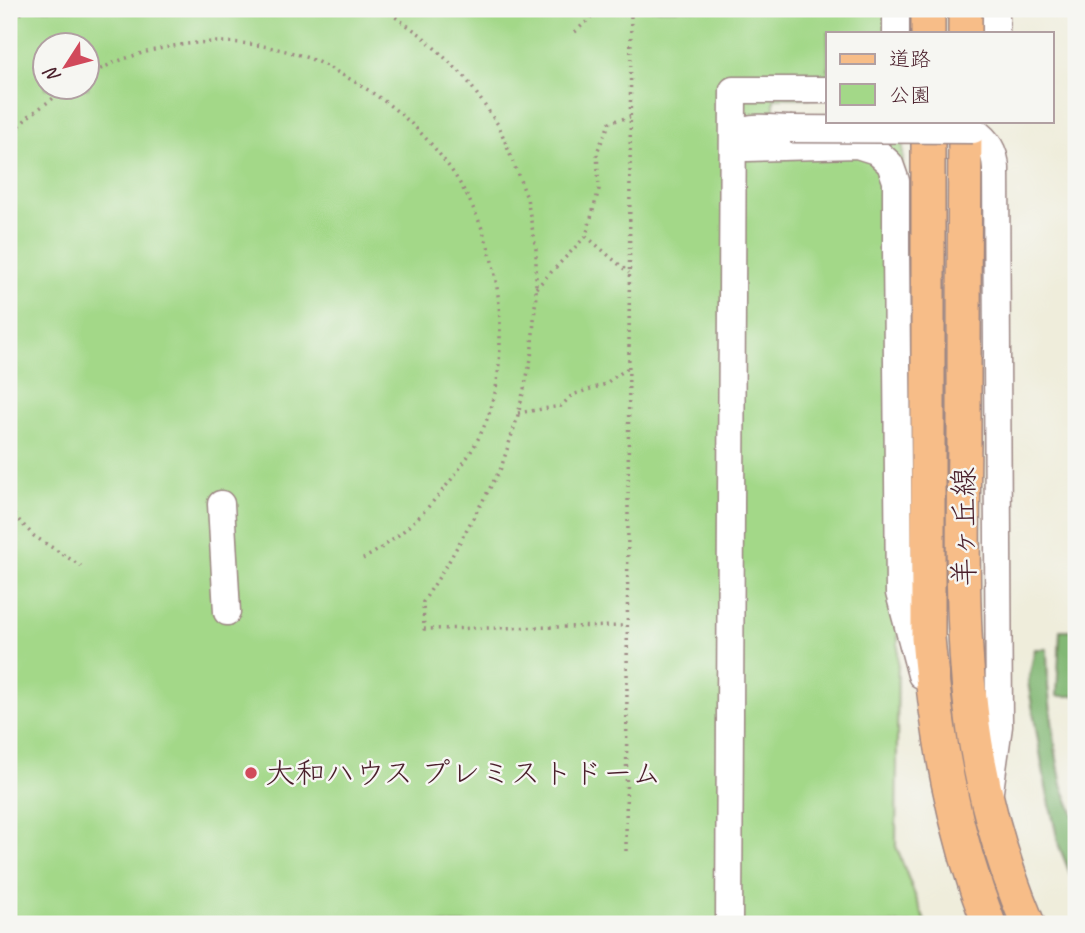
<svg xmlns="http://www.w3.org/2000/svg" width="1085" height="933" font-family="Caveat,'Klee One',sans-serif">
	<rect width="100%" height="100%" fill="#f6f6f2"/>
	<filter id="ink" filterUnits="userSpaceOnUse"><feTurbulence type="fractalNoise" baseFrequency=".0143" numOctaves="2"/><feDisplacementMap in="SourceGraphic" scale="14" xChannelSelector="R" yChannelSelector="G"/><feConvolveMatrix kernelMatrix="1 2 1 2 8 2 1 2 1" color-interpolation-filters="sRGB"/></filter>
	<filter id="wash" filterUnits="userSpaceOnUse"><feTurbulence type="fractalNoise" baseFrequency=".00686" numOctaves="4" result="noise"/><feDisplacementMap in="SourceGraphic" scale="28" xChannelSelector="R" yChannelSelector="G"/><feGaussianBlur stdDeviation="1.57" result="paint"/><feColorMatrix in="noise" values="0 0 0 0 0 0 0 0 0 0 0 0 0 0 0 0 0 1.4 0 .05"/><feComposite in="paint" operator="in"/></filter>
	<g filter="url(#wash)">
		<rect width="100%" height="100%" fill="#efeddb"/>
		<path fill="#a3d888" stroke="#767c5a" stroke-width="2" fill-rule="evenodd" d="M 9,9 L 903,9 L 903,33 L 828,33 L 828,98 L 774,98 L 774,140 L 903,141 L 896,846 L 926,924 L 9,924 ZM 46,46 L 88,46 L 88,88 L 46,88 Z"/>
		<path fill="#82b874" stroke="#666c50" stroke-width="2" d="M 1060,630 L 1076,630 L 1076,696 L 1057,696 Z
			M 1035,649 L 1047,649 L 1048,686 L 1056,754 L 1062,785 L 1076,820 L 1076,888 L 1059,846 L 1046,787 L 1028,682 Z"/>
	</g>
	<g filter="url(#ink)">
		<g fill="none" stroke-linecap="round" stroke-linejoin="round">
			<defs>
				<path id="minor" d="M 896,33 L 896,9
					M 996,33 L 996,9
					M 973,130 C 987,139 995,150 996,168 L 999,726 L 990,791
					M 748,148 L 857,145 L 876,151 L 890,164 L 896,181 L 896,247 L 899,593 L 921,675
					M 733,153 C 734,146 735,136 742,131 C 750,125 779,129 790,129
					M 221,504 L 227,612
					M 729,924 L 733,90 L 828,90"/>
				<path id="major" d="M 928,33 L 928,9
					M 965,33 L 965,9
					M 928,121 L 928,638 C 937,738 953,831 989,924
					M 965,121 C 964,229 964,336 964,444 C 963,532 961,622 971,709 C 979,781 1000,858 1028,924"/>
			</defs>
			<use href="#minor" stroke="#9c8683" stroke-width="29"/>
			<use href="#major" stroke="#9c8683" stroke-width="36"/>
			<path stroke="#9c8683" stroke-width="3.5" stroke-dasharray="2 5" stroke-linecap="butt" d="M 384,9 L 421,35 L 465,77 L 499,126 L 527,198 L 536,250 L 536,294 L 531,359 L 517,419 L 501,468 L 448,563 L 423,602 L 424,629 L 626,626
				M 9,22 L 27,9
				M 575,32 L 600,9
				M 88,76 C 98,70 110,64 121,60 C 165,44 216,37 262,46 C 277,48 299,54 313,60 C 324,64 335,71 346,77 C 444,130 502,224 500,336 C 500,361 498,390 489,414 C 479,442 464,464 446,486 C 423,515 395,542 363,559
				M 9,136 L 29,116 L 67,88
				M 586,236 L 629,273
				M 536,288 L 586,236 L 599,189 L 597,152 L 610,122 L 630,117
				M 518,413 L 561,406 L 572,395 L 603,385 L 628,368
				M 9,510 L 34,536 L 81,566
				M 626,851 L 631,9"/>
			<use href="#minor" stroke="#fff" stroke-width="26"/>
			<use href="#major" stroke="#f7bd88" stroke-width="33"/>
			<defs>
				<path id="minor-bridge" d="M 790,129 L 973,130"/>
			</defs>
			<use href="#minor-bridge" stroke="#9c8683" stroke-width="29" stroke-linecap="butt"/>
			<use href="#minor-bridge" stroke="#fff" stroke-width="26"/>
		</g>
	</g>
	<circle fill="#d1495b" stroke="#f6f6f2" stroke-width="2.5" cx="251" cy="773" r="7"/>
	<g text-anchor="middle" stroke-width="5" stroke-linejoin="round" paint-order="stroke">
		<g font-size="30" fill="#4a1f2b" stroke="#f6f6f2">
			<text transform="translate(964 527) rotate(-90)" y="10">羊ヶ丘線</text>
		</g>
		<g font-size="30" fill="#4a1f2b" stroke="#f6f6f2" text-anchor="start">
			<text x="265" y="783">大和ハウス プレミストドーム</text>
		</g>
	</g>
	<rect width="1085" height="933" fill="none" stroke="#f6f6f2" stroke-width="35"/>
	<rect x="826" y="32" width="228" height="91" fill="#f6f6f2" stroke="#b1a0a2" stroke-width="2"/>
	<rect x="840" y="54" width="35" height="10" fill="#f7bd88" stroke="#b1a0a2" stroke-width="2"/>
	<text x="889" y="66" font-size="21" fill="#4a1f2b">道路</text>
	<rect x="840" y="84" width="35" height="21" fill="#a3d888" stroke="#b1a0a2" stroke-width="2"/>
	<text x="889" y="102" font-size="21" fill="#4a1f2b">公園</text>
	<g transform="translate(66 66) rotate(234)"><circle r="33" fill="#f6f6f2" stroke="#b1a0a2" stroke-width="2"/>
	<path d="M0-5L12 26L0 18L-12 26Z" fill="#d1495b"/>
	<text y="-10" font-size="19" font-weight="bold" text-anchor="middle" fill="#4a1f2b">N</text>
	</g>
</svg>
